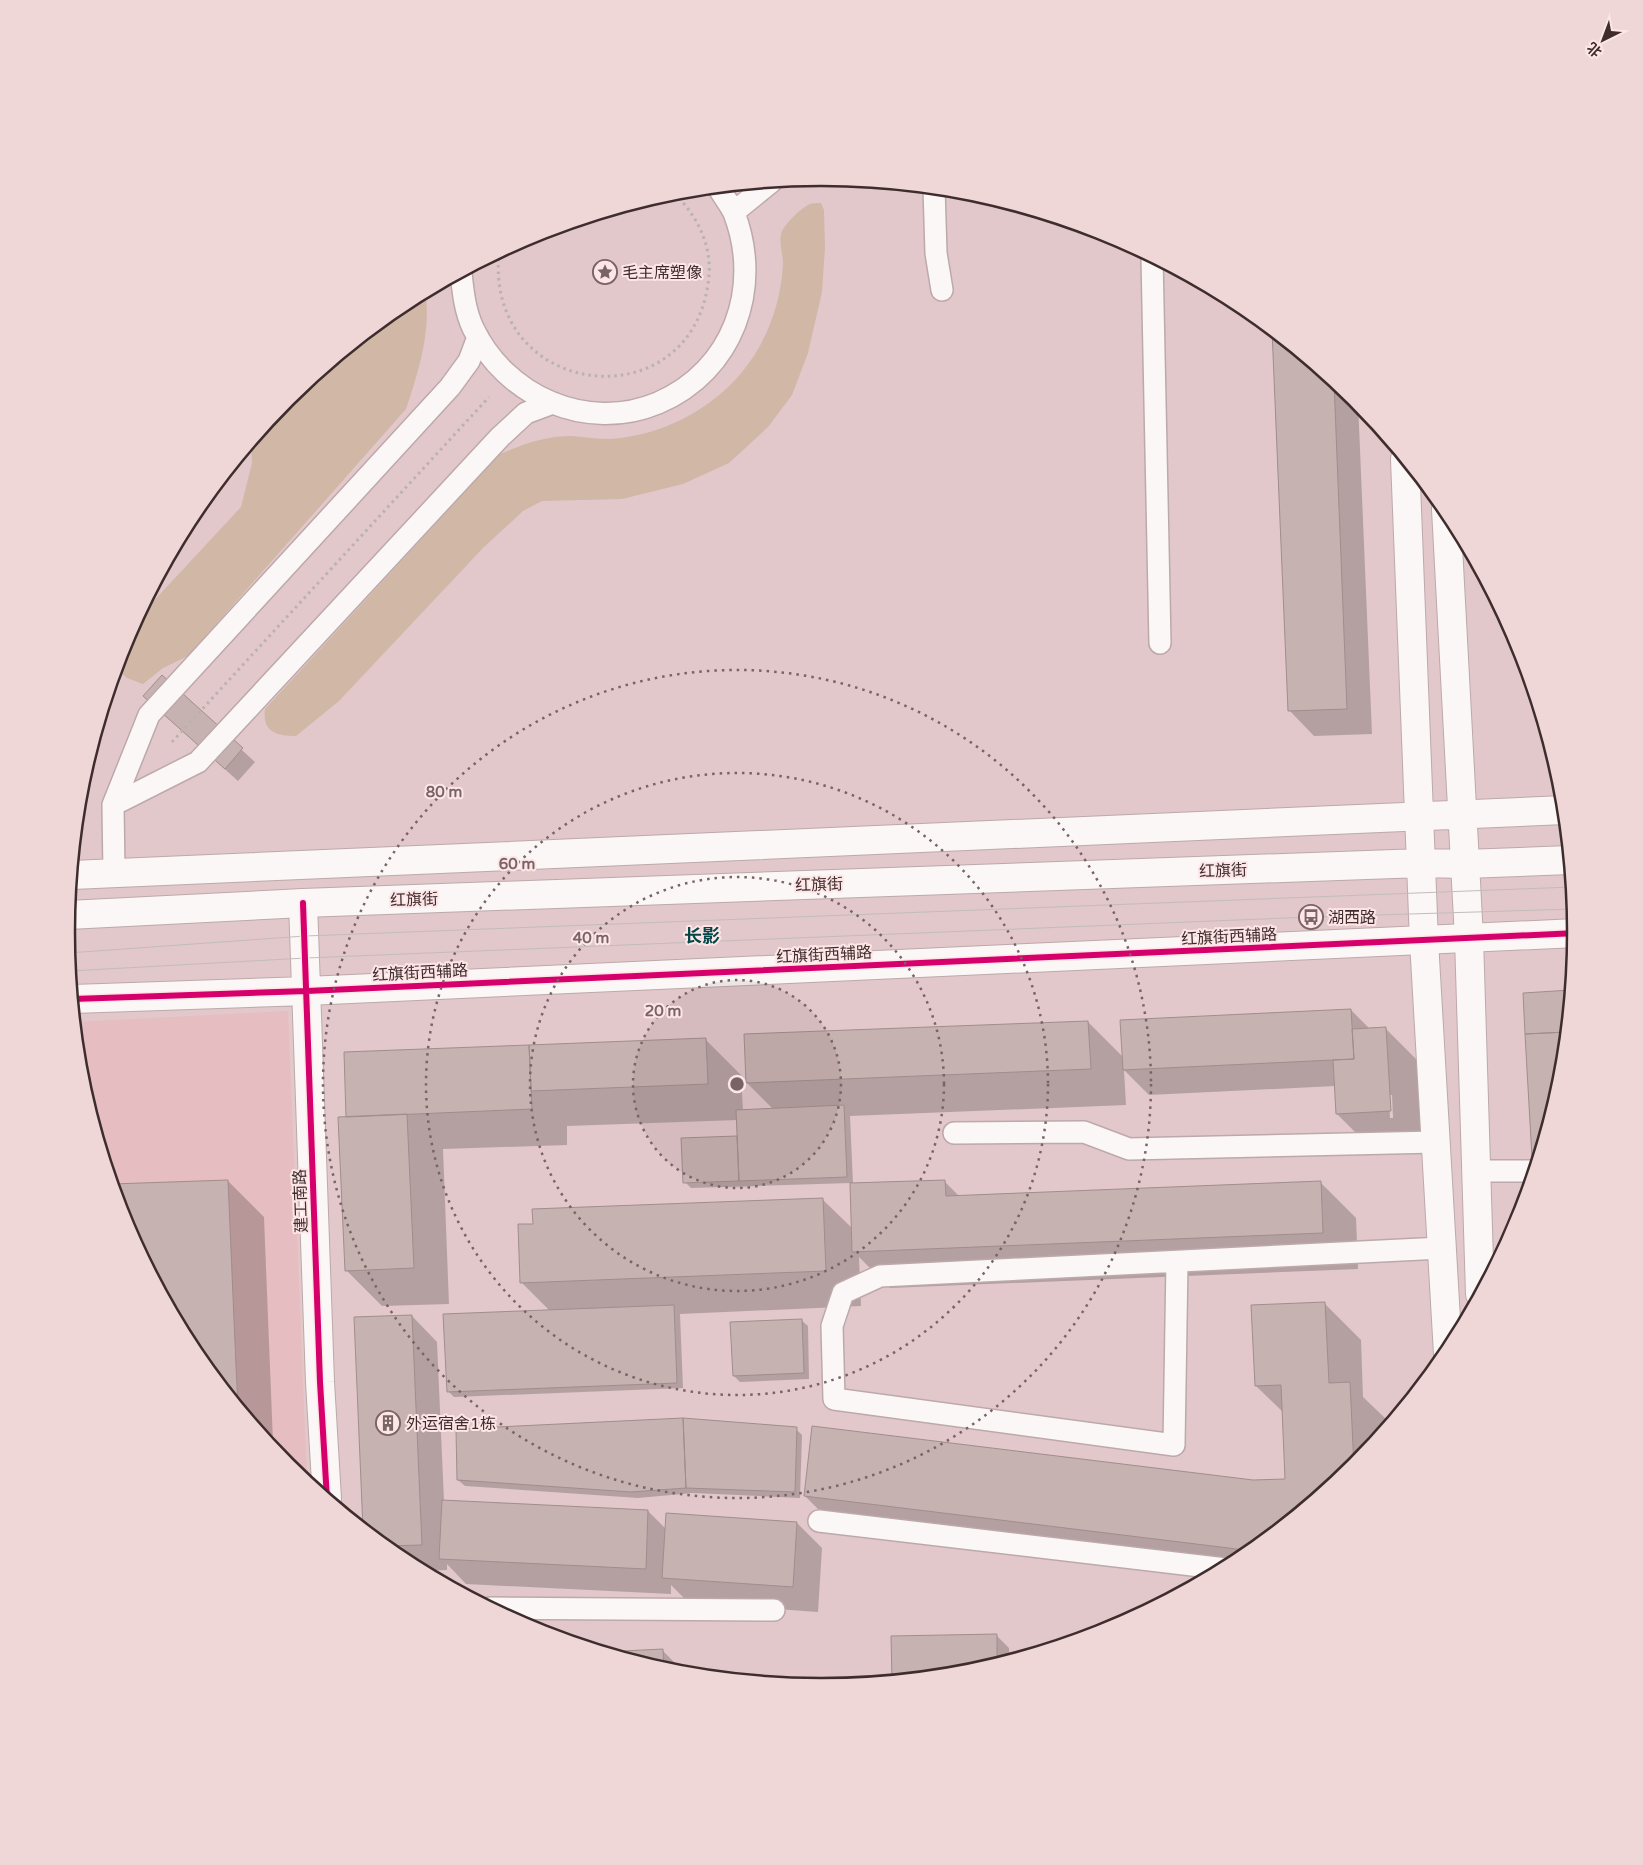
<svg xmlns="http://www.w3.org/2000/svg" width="1643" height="1865" font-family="'Varela Round','Noto Sans SC',sans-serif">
	<rect width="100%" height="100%" fill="#e2c8ca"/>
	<path fill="#e6bdc0" d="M 288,1011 L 307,1482 L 287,1466 L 193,1352 L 124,1221 L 81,1080 L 75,1022 Z"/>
	<path fill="#d0b7a6" d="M 821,203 L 824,210 L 825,247 L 822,292 L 808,353 L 792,395 L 768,427 L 729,463 L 683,484 L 622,499 L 542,501 L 523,511 L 483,548 L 339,701 L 296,736 C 276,736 262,732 265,709 L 500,454 C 524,444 545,436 572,436 C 585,437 598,439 610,439 C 660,436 710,411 742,372 C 767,342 781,303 783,264 C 783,255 779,243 781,234 C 784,224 801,208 810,204 C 813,203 818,203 821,203 Z
		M 425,292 C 432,330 418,373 406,409 L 188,656 L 163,668 L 143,684 L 127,678 L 116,668 L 124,643 L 136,620 L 241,507 L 252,463 L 251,443 L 288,398 L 402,304 Z"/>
	<path fill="#0003" fill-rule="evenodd" d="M 1273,331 L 1358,402 L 1372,734 L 1314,736 L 1289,710 Z
		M 162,677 L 255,762 L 238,781 L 158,709 Z
		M 1571,992 L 1562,1080 L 1538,1161 L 1534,1158 L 1524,994 Z
		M 1351,1010 L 1370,1029 L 1386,1029 L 1422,1065 L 1427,1147 L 1373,1150 L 1337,1114 L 1335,1086 L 1149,1095 L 1124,1070 L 1126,1105 L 850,1116 L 853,1184 L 944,1181 L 960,1197 L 1320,1182 L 1356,1218 L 1358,1269 L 890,1288 L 859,1257 L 861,1306 L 680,1314 L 683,1388 L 454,1397 L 448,1391 L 550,1311 L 521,1282 L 822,1199 L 853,1229 L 851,1183 L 691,1188 L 685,1182 L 682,1139 L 739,1137 L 738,1120 L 567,1126 L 567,1145 L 443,1149 L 449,1304 L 382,1306 L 346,1270 L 348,1118 L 705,1039 L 741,1075 L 743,1111 L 773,1109 L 747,1083 L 1088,1022 L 1123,1057 ZM 1389,1095 L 1392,1095 L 1393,1118 L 1390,1118 Z
		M 228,1181 L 264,1217 L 273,1442 L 267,1442 L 193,1352 L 124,1221 L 113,1185 Z
		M 1325,1304 L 1361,1340 L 1363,1397 L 1386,1419 L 1386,1429 L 1355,1467 L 1241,1561 L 1210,1577 L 841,1532 L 805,1496 L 1287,1480 L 1284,1413 L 1256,1386 Z
		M 412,1316 L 437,1342 L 444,1501 L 648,1511 L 667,1530 L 668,1514 L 797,1523 L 822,1548 L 818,1612 L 689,1603 L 671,1585 L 671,1594 L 466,1584 L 447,1564 L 447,1570 L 421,1571 L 402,1560 L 365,1530 Z
		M 801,1320 L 808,1326 L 809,1379 L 740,1382 L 734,1376 Z
		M 796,1429 L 802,1435 L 800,1498 L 693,1493 L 638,1498 L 465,1486 L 458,1480 Z
		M 996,1635 L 1009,1648 L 1009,1661 L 969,1673 L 894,1681 Z
		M 663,1651 L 686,1674 L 674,1673 L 607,1653 Z"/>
	<path fill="#c6b2b1" stroke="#a08d8c" d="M 1272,330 L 1334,381 L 1347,709 L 1288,711 Z
		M 162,675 L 243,748 L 225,769 L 143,696 Z
		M 1571,990 L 1567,1032 L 1525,1034 L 1523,993 Z
		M 1351,1009 L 1354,1059 L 1123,1070 L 1120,1020 Z
		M 1088,1021 L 1091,1069 L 746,1083 L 744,1034 Z
		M 1386,1027 L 1391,1111 L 1336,1114 L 1333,1060 L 1354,1059 L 1352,1029 Z
		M 1567,1032 L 1562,1080 L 1539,1158 L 1532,1158 L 1525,1034 Z
		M 706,1038 L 708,1084 L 531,1091 L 529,1045 Z
		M 529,1045 L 532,1109 L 346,1117 L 344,1052 Z
		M 844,1105 L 847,1177 L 739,1181 L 736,1110 Z
		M 407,1114 L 414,1268 L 345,1271 L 338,1117 Z
		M 737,1136 L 739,1181 L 683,1183 L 681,1138 Z
		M 228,1180 L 236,1366 L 238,1406 L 193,1352 L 124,1221 L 112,1184 Z
		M 945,1180 L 946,1196 L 1321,1181 L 1323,1233 L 852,1252 L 850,1183 Z
		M 823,1198 L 826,1271 L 520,1283 L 518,1224 L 533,1224 L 532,1209 Z
		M 1325,1302 L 1329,1383 L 1350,1382 L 1354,1468 L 1254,1550 L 1245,1550 L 804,1496 L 812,1426 L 1253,1480 L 1285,1479 L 1281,1385 L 1255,1386 L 1251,1305 Z
		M 674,1305 L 677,1383 L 447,1392 L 443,1314 Z
		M 412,1315 L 422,1545 L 384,1546 L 363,1529 L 354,1317 Z
		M 802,1319 L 804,1373 L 733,1376 L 730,1322 Z
		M 683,1418 L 686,1488 L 631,1492 L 457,1480 L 456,1429 Z
		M 683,1418 L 797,1427 L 795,1492 L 686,1488 Z
		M 442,1500 L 648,1510 L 646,1569 L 439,1559 Z
		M 666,1513 L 797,1522 L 793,1587 L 662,1578 Z
		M 1114,1628 L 1110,1630 L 1097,1634 L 1097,1629 Z
		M 997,1634 L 997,1665 L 969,1673 L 892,1681 L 891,1636 Z
		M 663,1649 L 664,1670 L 603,1652 Z
		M 860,1684 L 821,1688 L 793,1685 Z"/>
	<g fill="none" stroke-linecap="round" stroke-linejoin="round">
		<defs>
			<path id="service" d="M 934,188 L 936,253 L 942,290
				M 734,212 L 771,182
				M 1152,257 L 1160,643
				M 461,273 C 463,292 465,311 473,328 C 505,396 587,433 658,403 C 733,371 763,288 734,213 C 730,204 723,196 718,187
				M 113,805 L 198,762 L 500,437 L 526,413 L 553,403
				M 114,873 L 113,805 L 149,715 L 450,387 L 469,361 L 478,337
				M 954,1133 L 1084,1132 L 1129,1149 L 1436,1142
				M 1476,1171 L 1535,1171
				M 1177,1262 L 1174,1445 L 834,1399 L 832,1326 L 843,1293 L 880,1276 L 1442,1248
				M 819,1521 L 1226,1569
				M 490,1608 L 774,1610"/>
			<path id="tertiary" d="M 303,903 L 320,1382 L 327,1499
				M 73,999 L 307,991 L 1577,933"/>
			<path id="secondary" d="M 1405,459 L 1424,941 L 1448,1354
				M 1446,509 L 1469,938 L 1480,1294
				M 72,875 L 1565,810
				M 68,915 L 303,903 L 1422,863 L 1465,864 L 1570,860"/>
		</defs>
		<use href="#service" stroke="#bda9aa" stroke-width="24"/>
		<use href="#tertiary" stroke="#bda9aa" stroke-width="30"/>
		<use href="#secondary" stroke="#bda9aa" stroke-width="30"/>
		<path stroke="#bab1b2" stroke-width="3" stroke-dasharray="2.5 4" stroke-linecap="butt" d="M 499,252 C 484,399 688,423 708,284 C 714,248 698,216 673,192
			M 172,742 L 489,397"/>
		<use href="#service" stroke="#fbf7f7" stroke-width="21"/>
		<use href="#tertiary" stroke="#fbf7f7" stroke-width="28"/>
		<use href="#secondary" stroke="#fbf7f7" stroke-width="28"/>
		<path stroke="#c3bcbc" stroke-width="1" d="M 68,953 L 305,936 L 1572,887
			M 70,971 L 306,958 L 1311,917 L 1574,909"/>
		<defs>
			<path id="cycleway" d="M 303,903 L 320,1382 L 327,1499
				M 73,999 L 307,991 L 1577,933"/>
		</defs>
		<use href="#cycleway" stroke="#fee6e7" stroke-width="9"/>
		<use href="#cycleway" stroke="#d6006c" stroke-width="6"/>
	</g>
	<circle cx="737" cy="1084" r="104" fill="#786365" fill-opacity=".12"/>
	<g fill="none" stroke="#786365" stroke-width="2.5" stroke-dasharray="2.5 5">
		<circle cx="737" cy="1084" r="104"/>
		<circle cx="737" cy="1084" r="207"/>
		<circle cx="737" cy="1084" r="311"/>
		<circle cx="737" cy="1084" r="414"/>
	</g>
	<defs>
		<symbol id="sight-ring" viewBox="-11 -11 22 22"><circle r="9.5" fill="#fee6e7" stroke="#786365" stroke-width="1.5"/><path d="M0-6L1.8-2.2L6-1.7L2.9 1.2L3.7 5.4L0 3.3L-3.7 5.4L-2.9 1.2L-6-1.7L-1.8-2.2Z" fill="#786365"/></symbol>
		<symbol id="bus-ring" viewBox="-11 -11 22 22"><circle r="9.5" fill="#fee6e7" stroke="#786365" stroke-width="1.5"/><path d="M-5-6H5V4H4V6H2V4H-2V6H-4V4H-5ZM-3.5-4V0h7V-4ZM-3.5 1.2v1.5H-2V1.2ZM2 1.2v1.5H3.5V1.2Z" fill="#786365"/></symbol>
		<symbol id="building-ring" viewBox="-11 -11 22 22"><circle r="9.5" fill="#fee6e7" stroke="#786365" stroke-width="1.5"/><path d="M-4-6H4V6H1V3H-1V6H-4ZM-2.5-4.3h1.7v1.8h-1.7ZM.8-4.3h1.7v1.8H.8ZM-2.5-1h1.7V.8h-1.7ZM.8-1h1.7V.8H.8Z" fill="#786365"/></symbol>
	</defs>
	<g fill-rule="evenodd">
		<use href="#sight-ring" x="591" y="258" width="28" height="28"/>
		<use href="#bus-ring" x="1297" y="903" width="28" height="28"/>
		<use href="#building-ring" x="374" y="1409" width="28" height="28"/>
	</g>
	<g text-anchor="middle" stroke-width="4" stroke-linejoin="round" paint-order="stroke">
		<g font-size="16" fill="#3f2d2e" stroke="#fee6e7" text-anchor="start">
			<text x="622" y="278">毛主席塑像</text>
			<text x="1328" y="923">湖西路</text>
			<text x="406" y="1429">外运宿舍1栋</text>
		</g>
		<g font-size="16" fill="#3f2d2e" stroke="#fee6e7">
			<text transform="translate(1223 870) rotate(-2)" y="6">红旗街</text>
			<text transform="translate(819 884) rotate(-2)" y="6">红旗街</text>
			<text transform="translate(414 899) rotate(-2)" y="6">红旗街</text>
			<text transform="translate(1229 936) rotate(-3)" y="6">红旗街西辅路</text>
			<text transform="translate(824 954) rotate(-3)" y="6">红旗街西辅路</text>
			<text transform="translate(420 972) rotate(-3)" y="6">红旗街西辅路</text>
			<text transform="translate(300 1201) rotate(-92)" y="6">建工南路</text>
		</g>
		<g font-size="18" font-weight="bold" fill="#044748" stroke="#fee6e7">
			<text x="702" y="942">长影</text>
		</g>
	</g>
	<path d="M0 0H1643V1865H0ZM75 932a746 746 0 1 1 1492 0a746 746 0 1 1-1492 0Z" fill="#efd7d8" fill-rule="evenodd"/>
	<path fill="none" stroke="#3f2d2e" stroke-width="2.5" d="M75 932a746 746 0 1 1 1492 0a746 746 0 1 1-1492 0Z"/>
	<circle cx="737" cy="1084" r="8" fill="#786365" stroke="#fee6e7" stroke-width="2.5"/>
	<g font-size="15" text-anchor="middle" font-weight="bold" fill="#786365" stroke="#fee6e7" stroke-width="4" stroke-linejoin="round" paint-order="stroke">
		<text x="444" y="797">80 m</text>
		<text x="517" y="869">60 m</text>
		<text x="591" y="943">40 m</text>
		<text x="663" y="1016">20 m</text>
	</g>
	<g transform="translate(1603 40) rotate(222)" stroke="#fee6e7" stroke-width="4" paint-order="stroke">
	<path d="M0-4L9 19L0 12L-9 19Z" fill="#3f2d2e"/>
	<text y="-8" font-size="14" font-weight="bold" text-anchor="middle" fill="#3f2d2e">北</text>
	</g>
</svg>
